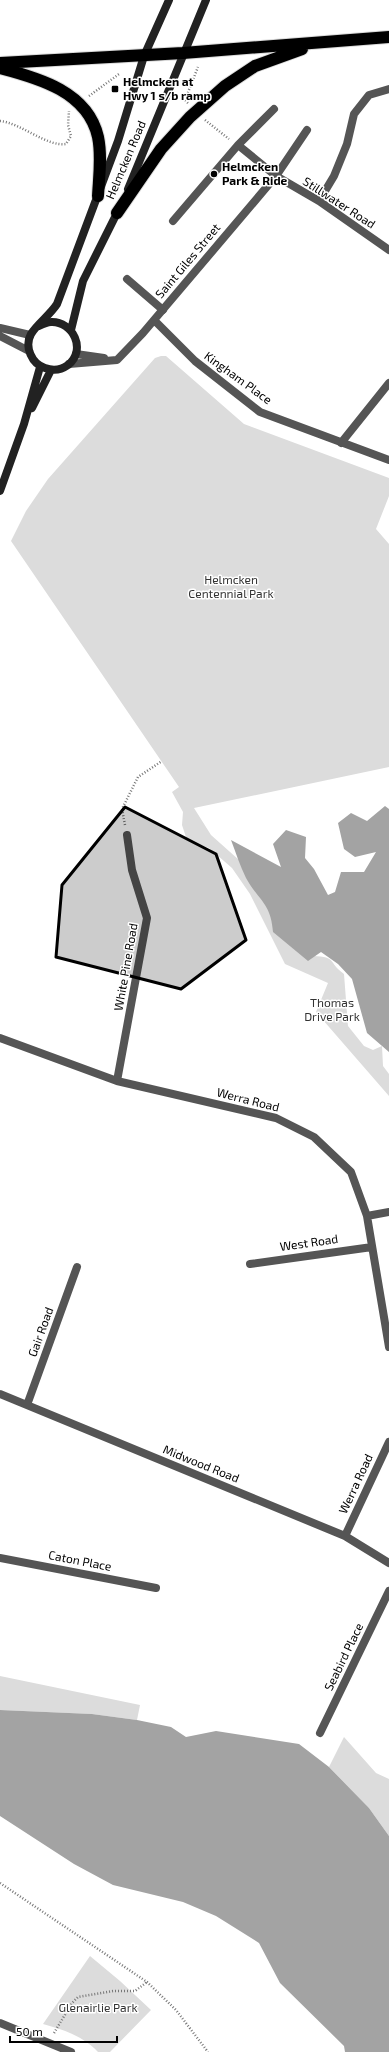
<svg xmlns="http://www.w3.org/2000/svg" width="389" height="2052" font-family="'Exo 2',sans-serif">
	<rect width="100%" height="100%" fill="#fff"/>
	<path fill="#dcdcdc" d="M 161,356 L 166,356 L 244,424 L 389,478 L 389,496 L 376,529 L 389,544 L 389,767 L 194,808 L 211,835 L 239,860 L 313,956 C 338,957 327,962 344,974 L 348,1026 L 364,1046 L 373,1050 L 382,1046 L 383,1066 L 389,1074 L 389,1096 L 316,1012 L 328,983 L 285,964 L 250,894 L 232,868 L 209,848 L 187,840 L 182,825 L 183,812 L 172,792 L 179,787 L 11,541 L 26,511 L 48,479 L 155,358 Z
		M 0,1676 L 140,1705 L 137,1720 L 92,1714 L 0,1710 Z
		M 344,1737 L 376,1773 L 389,1779 L 389,1836 L 369,1808 L 329,1767 Z
		M 90,1956 L 120,1981 L 151,2010 L 110,2052 L 98,2052 C 83,2036 64,2030 43,2024 Z"/>
	<path fill="#a3a3a3" d="M 385,806 L 389,809 L 389,1052 L 367,1033 L 352,979 L 338,964 L 321,952 L 308,961 L 273,932 C 271,903 258,900 246,878 C 240,866 236,853 231,840 L 281,867 L 273,844 L 286,830 L 306,837 L 305,858 L 314,869 L 328,895 L 335,892 L 341,872 L 364,872 L 376,852 L 355,857 L 344,849 L 338,823 L 351,813 L 367,821 Z
		M 0,1710 L 92,1714 L 137,1720 L 171,1727 L 186,1737 L 216,1731 L 299,1744 L 329,1767 L 369,1808 L 389,1836 L 389,2052 L 345,2052 L 344,2046 L 280,1983 L 259,1943 L 216,1916 L 183,1902 L 113,1885 L 74,1864 L 0,1816 Z"/>
	<g fill="none" stroke-linecap="round" stroke-linejoin="round">
		<defs>
			<path id="highway" d="M 0,63 L 183,53 L 389,37
				M 0,68 C 39,78 88,92 98,137 C 102,156 99,177 98,196
				M 117,213 L 161,149 L 190,117 L 225,86 L 255,66 L 302,49"/>
		</defs>
		<use href="#highway" stroke="#dbdbdb" stroke-width="14"/>
		<path stroke="#777" stroke-width="2.5" stroke-dasharray="1 2" stroke-linecap="butt" d="M 89,96 L 119,74
			M 188,103 L 185,100 L 198,67
			M 205,120 L 229,139
			M 0,121 C 21,123 47,147 66,144 L 71,136 L 68,125 L 69,111
			M 125,825 L 122,809 L 138,777 L 162,761
			M 0,1883 L 147,1982 L 176,2010 L 208,2052
			M 54,2033 L 72,2003 L 78,1997 L 113,1991 L 135,1991 L 147,1982"/>
		<path stroke="#555" stroke-width="8" d="M 238,145 L 276,176 L 307,130
			M 173,221 L 238,145 L 274,109
			M 127,279 L 163,310"/>
		<path stroke="#555" stroke-width="8" d="M 319,201 L 334,176 L 347,144 L 354,114 L 369,95 L 389,89
			M 154,320 L 195,361 L 260,412 L 389,460
			M 0,328 L 30,335
			M 0,336 L 29,351
			M 76,354 L 104,358
			M 69,364 L 117,360 L 143,333 L 276,176 L 319,201 L 389,250
			M 341,443 L 389,383
			M 0,1038 L 117,1081 L 276,1118 L 314,1137 L 351,1172 L 367,1216 L 389,1347
			M 117,1081 L 147,918 L 132,870 L 127,835
			M 367,1216 L 389,1212
			M 250,1264 L 372,1247
			M 0,1394 L 345,1536 L 389,1563
			M 27,1405 L 77,1267
			M 345,1536 L 389,1442
			M 0,1558 L 156,1588
			M 320,1733 L 389,1591
			M 0,2023 L 71,2052"/>
		<path stroke="#222" stroke-width="8" d="M 128,189 L 206,0
			M 39,326 C 43,324 47,322 51,322 C 73,321 87,350 68,365 C 61,370 53,371 45,368 C 32,364 24,347 31,334 C 38,323 50,315 57,304 L 118,141 L 144,56 L 169,0
			M 71,330 L 83,281 L 119,209
			M 32,408 L 51,370
			M 0,491 L 24,424 L 40,367"/>
		<use href="#highway" stroke="#000" stroke-width="12"/>
	</g>
	<path fill="#000" fill-opacity="0.2" stroke="#000" stroke-width="3" stroke-linejoin="round" d="M 125,807 L 216,854 L 246,940 L 181,989 L 56,957 L 62,885 Z"/>
	<g fill="#000" stroke="#fff" stroke-width="1.5">
		<rect x="111" y="85" width="8" height="8" rx="2"/>
		<circle cx="214" cy="174" r="4"/>
	</g>
	<g text-anchor="middle" stroke-width="3" stroke-linejoin="round" paint-order="stroke">
		<g font-size="12" font-weight="bold" fill="#000" stroke="#fff" text-anchor="start">
			<text x="123" y="86">Helmcken at<tspan x="123" dy="14">Hwy 1 s/b ramp</tspan></text>
			<text x="222" y="171">Helmcken<tspan x="222" dy="14">Park &amp; Ride</tspan></text>
		</g>
		<g font-size="12" fill="#000" stroke="#fff">
			<text transform="translate(126 160) rotate(-67)" y="4">Helmcken Road</text>
			<text transform="translate(339 203) rotate(33)" y="4">Stillwater Road</text>
			<text transform="translate(188 261) rotate(-50)" y="4">Saint Giles Street</text>
			<text transform="translate(238 378) rotate(36)" y="4">Kingham Place</text>
			<text transform="translate(126 967) rotate(-80)" y="4">White Pine Road</text>
			<text transform="translate(248 1100) rotate(14)" y="4">Werra Road</text>
			<text transform="translate(309 1243) rotate(-8)" y="4">West Road</text>
			<text transform="translate(41 1332) rotate(-70)" y="4">Gair Road</text>
			<text transform="translate(201 1464) rotate(22)" y="4">Midwood Road</text>
			<text transform="translate(356 1484) rotate(-65)" y="4">Werra Road</text>
			<text transform="translate(80 1561) rotate(11)" y="4">Caton Place</text>
			<text transform="translate(344 1657) rotate(-64)" y="4">Seabird Place</text>
		</g>
		<g font-size="12" fill="#333" stroke="#fff">
			<text x="231" y="584">Helmcken<tspan x="231" dy="14">Centennial Park</tspan></text>
			<text x="332" y="1007">Thomas<tspan x="332" dy="14">Drive Park</tspan></text>
			<text x="98" y="2012">Glenairlie Park</text>
		</g>
	</g>
	<path d="M10 2036v6h107v-6" fill="none" stroke="#000000" stroke-width="2"/>
	<text x="16" y="2036" font-size="12" fill="#000000" stroke="#ffffff" stroke-width="3" paint-order="stroke">50 m</text>
</svg>
